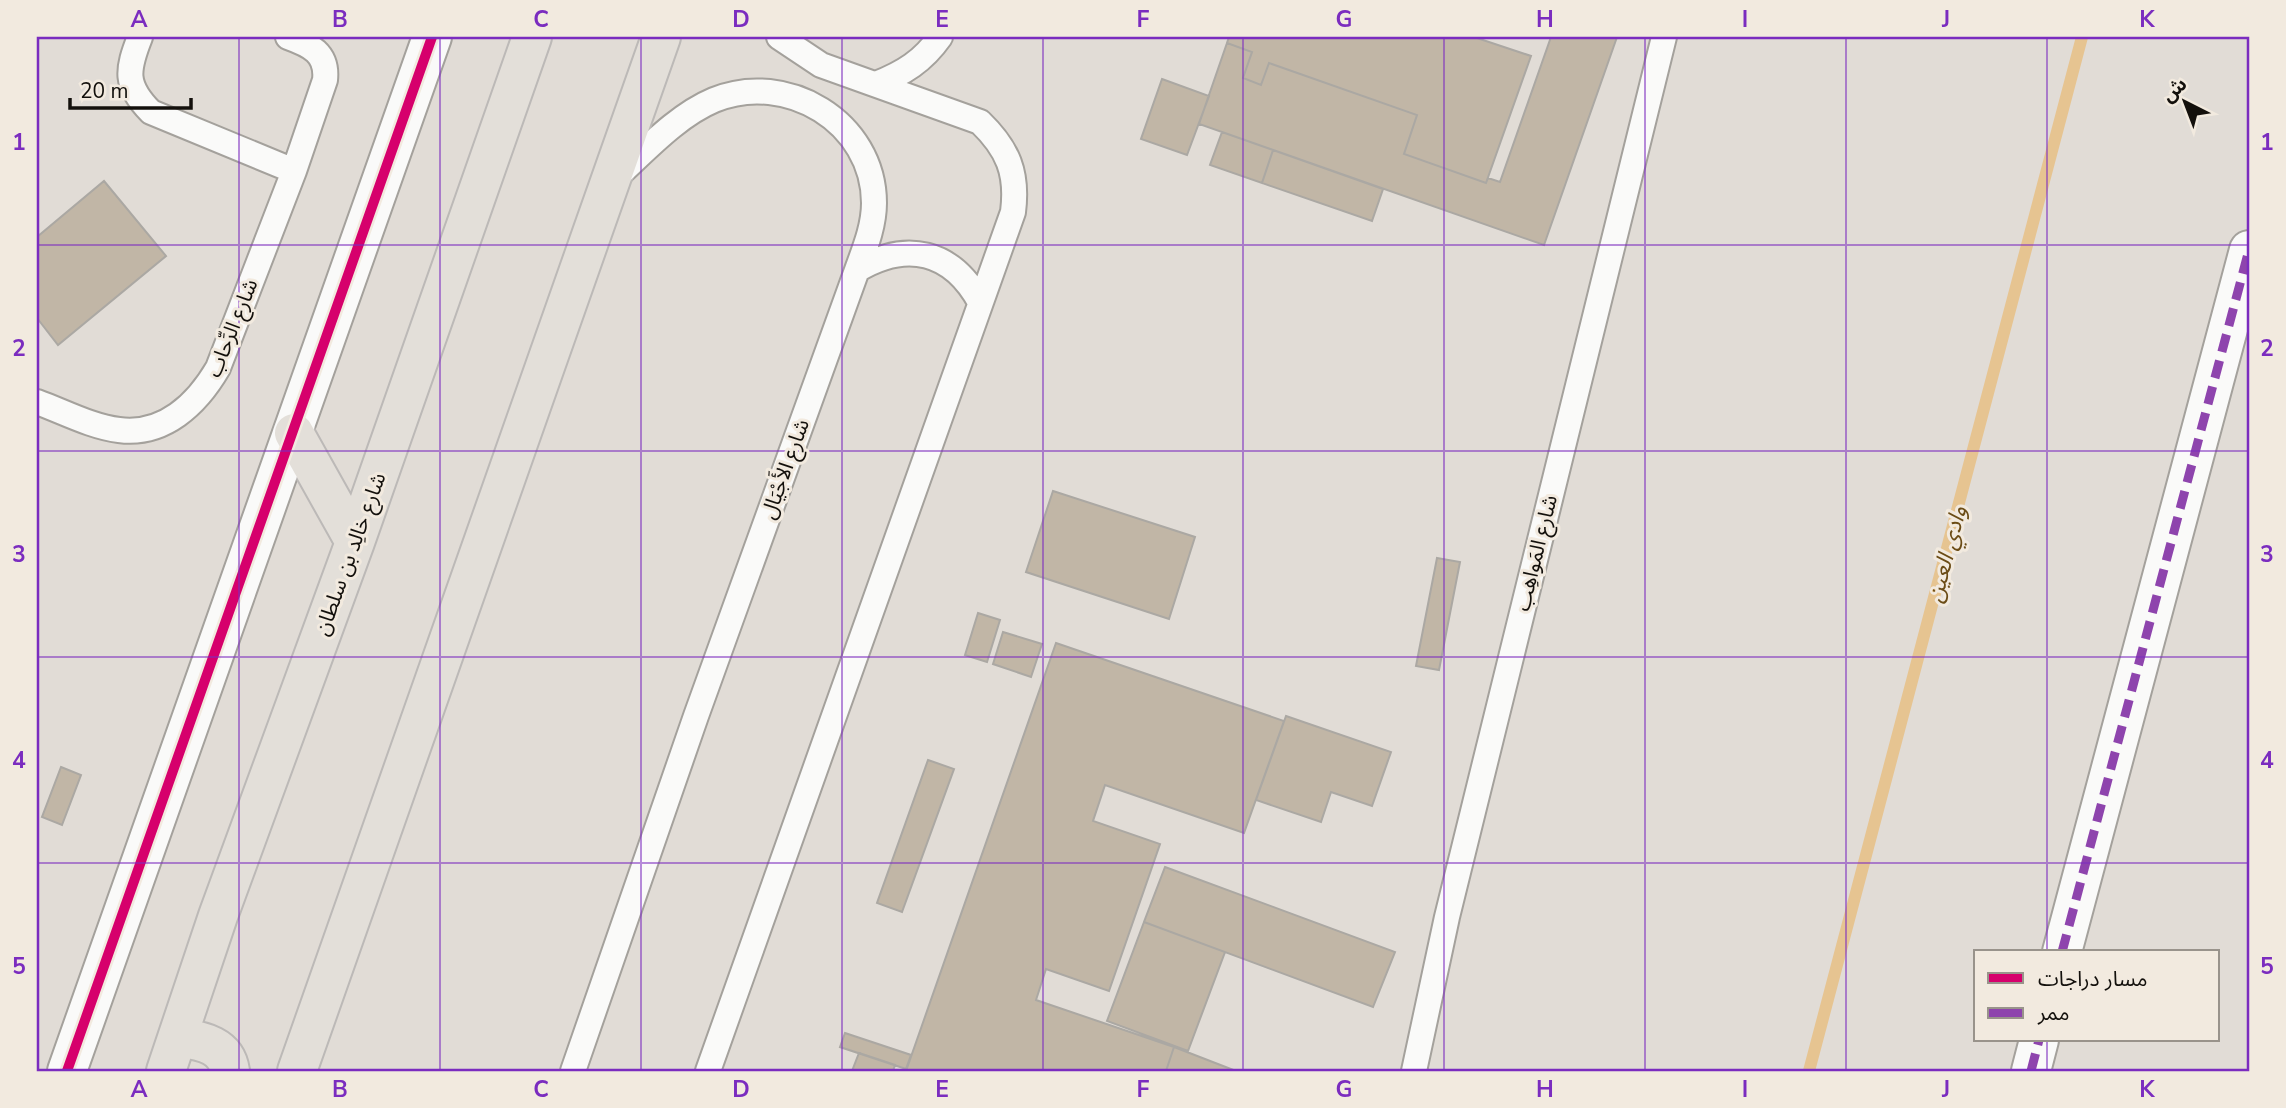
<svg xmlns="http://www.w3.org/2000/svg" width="2286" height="1108" font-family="'Nunito Sans','Noto Sans Arabic',sans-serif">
	<rect width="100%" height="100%" fill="#e1dcd6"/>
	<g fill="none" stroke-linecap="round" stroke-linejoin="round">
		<path stroke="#e6c491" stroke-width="12" d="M 1809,1071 L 2082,37"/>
	</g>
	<path fill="#c1b6a6" stroke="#aba8a3" stroke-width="2" d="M 1229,37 L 1474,37 L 1531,56 L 1486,183 L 1404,154 L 1417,115 L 1269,63 L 1261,85 L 1243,78 L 1252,52 L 1227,43 Z
		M 1551,37 L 1617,37 L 1544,245 L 1199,124 L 1227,43 L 1252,52 L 1243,78 L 1261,85 L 1269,63 L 1417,115 L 1404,154 L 1486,183 L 1488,178 L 1500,182 Z
		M 1162,79 L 1209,96 L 1187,155 L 1141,139 Z
		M 1222,132 L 1273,150 L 1262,183 L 1210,165 Z
		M 1273,150 L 1383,189 L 1372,221 L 1262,183 Z
		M 104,181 L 166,256 L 58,345 L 37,318 L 37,237 Z
		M 1053,491 L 1195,537 L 1169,619 L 1026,572 Z
		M 1437,558 L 1460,562 L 1439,670 L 1416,666 Z
		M 978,613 L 1000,620 L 987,662 L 965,655 Z
		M 1003,632 L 1042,644 L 1031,677 L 993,664 Z
		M 1056,643 L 1284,721 L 1244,833 L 1105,785 L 1093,821 L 1160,844 L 1109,991 L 1046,969 L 1036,1000 L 1174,1047 L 1166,1071 L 906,1071 Z
		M 1286,716 L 1391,752 L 1372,806 L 1331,792 L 1321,822 L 1256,800 Z
		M 928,760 L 954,769 L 902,912 L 877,903 Z
		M 61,767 L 81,775 L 62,825 L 42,817 Z
		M 1165,867 L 1395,952 L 1373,1007 L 1144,922 Z
		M 1144,922 L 1225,952 L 1188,1051 L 1107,1021 Z
		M 845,1033 L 911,1055 L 906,1069 L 840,1047 Z
		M 1174,1047 L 1236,1071 L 1166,1071 Z
		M 859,1053 L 895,1065 L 893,1071 L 852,1071 Z"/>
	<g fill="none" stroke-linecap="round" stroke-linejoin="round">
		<defs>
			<path id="lane" d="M 140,37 C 127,70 124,85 151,112 L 294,171
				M 876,84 C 904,73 923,61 940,37
				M 857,270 C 907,240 952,251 980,302
				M 37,402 C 62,411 92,427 119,430 C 164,436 197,404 218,368 L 294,171 L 325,80 C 328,53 310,45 288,37
				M 573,1071 L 696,716 L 857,270 C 865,248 874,226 874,203 C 874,122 786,70 714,100 C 676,116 644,152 614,179
				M 708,1071 L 1013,212 C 1018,173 1008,149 980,122 L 821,65 L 779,37
				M 1414,1071 L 1447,917 L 1664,37"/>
			<path id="street" d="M 2062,952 L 2249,250
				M 67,1071 L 432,37
				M 2031,1071 L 2039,1040"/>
			<path id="primary" d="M 294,433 L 355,542
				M 178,1037 C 201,1041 226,1044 230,1071
				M 166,1071 L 218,916 L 355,542 L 532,37
				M 297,1071 L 661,37"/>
		</defs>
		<use href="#lane" stroke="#a4a19c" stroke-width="28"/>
		<use href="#street" stroke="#a4a19c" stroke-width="42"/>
		<use href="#primary" stroke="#bcb9b7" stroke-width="42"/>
		<use href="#lane" stroke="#fafaf9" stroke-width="24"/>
		<use href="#street" stroke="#fafaf9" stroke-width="38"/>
		<use href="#primary" stroke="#e3dfd9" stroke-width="38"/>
		<path stroke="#8e44ad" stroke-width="9" stroke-dasharray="18 9" stroke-linecap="butt" d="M 2062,952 L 2249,250
			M 2031,1071 L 2039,1040"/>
		<defs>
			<path id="cycleway" d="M 67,1071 L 432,37"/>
		</defs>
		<use href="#cycleway" stroke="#f2eadf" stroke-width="15"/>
		<use href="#cycleway" stroke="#d6006c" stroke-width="10"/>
	</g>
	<path fill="none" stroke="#7b2cbf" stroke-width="2" stroke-opacity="0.55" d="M 239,37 L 239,1071M 440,37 L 440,1071M 641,37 L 641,1071M 842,37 L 842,1071M 1043,37 L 1043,1071M 1243,37 L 1243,1071M 1444,37 L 1444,1071M 1645,37 L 1645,1071M 1846,37 L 1846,1071M 2047,37 L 2047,952M 37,245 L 2249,245M 37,451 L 2249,451M 37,657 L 2249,657M 37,863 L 2249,863M 2047,1040 L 2047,1071"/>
	<g text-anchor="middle" stroke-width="6" stroke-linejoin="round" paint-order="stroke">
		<g font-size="21" fill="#13100c" stroke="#f2eadf">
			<text transform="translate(232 328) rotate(-68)" y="7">شارع الرِّحاب</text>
			<text transform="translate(785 469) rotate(-70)" y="7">شارع الأَجْيَال</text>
			<text transform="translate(1536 553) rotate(-76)" y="7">شارع المَواهِب</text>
			<text transform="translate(350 554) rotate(-70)" y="7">شارع خالِد بن سلطان</text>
		</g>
		<g font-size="23" font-style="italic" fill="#6b4c16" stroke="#f2eadf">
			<text transform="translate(1946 554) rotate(-75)" y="8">وادي العين</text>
		</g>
	</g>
	<rect width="2286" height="1108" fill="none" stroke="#f2eadf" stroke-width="77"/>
	<rect x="1974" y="950" width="245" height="91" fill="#f2eadf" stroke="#99938b" stroke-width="2"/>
	<rect x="1988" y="973" width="35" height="10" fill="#d6006c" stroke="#99938b" stroke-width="2"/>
	<text x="2038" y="986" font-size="21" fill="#13100c">مسار دراجات</text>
	<rect x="1988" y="1008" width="35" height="10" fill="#8e44ad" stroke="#99938b" stroke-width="2"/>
	<text x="2038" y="1020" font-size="21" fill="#13100c">ممر</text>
	<g transform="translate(2185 102) rotate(318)" stroke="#f2eadf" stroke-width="5" paint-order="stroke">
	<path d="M0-5L12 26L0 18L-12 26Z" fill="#13100c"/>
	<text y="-10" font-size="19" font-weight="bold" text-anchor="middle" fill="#13100c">ش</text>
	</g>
	<path d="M70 98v10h121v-10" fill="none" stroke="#13100c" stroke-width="3.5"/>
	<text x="80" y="98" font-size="21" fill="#13100c" stroke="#f2eadf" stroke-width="5" paint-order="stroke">20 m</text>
	<rect x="38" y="38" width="2210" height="1032" fill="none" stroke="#7b2cbf" stroke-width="2.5"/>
	<g font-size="23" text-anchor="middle" font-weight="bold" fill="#7b2cbf">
		<text x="139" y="27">A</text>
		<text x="340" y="27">B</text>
		<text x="541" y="27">C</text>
		<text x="741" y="27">D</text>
		<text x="942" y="27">E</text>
		<text x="1143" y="27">F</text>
		<text x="1344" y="27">G</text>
		<text x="1545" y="27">H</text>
		<text x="1745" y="27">I</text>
		<text x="1946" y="27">J</text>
		<text x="2147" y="27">K</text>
		<text x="19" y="150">1</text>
		<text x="2267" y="150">1</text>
		<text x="19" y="356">2</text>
		<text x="2267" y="356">2</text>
		<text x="19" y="562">3</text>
		<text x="2267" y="562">3</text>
		<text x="19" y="768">4</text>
		<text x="2267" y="768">4</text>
		<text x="19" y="974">5</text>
		<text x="2267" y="974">5</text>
		<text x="139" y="1097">A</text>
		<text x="340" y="1097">B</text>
		<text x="541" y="1097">C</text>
		<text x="741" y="1097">D</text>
		<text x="942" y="1097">E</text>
		<text x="1143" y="1097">F</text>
		<text x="1344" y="1097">G</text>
		<text x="1545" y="1097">H</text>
		<text x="1745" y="1097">I</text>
		<text x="1946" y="1097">J</text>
		<text x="2147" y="1097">K</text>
	</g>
</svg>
